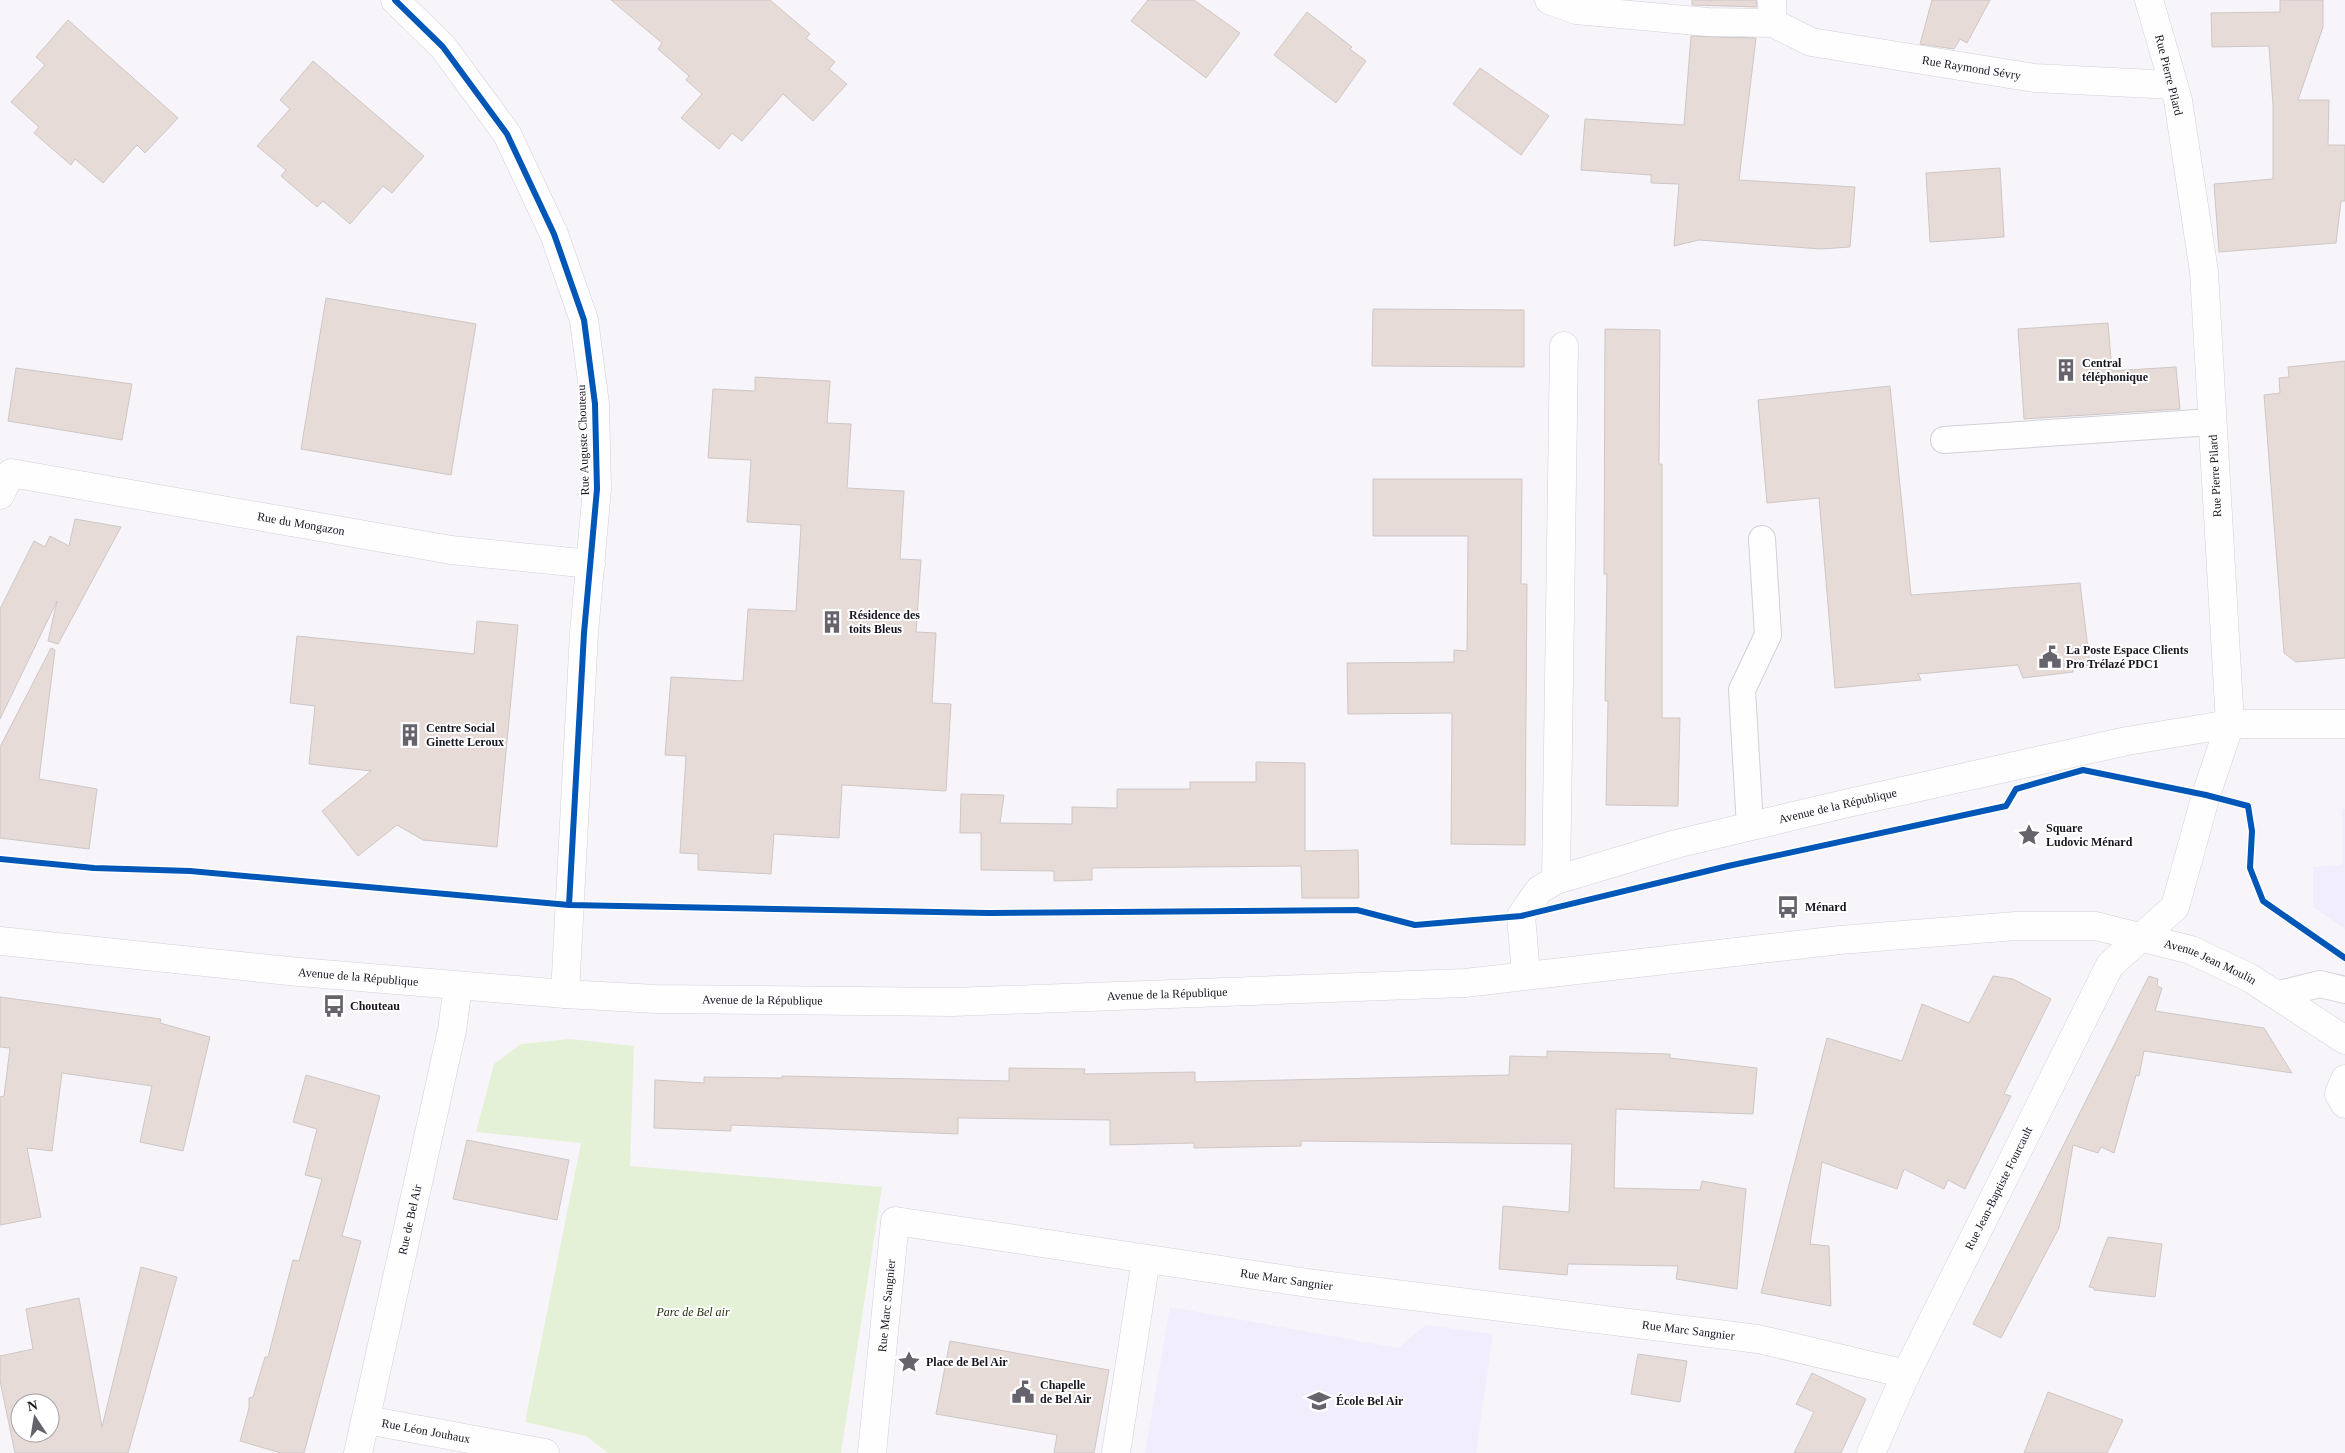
<svg xmlns="http://www.w3.org/2000/svg" width="2345" height="1453" font-family="'Times New Roman',serif">
	<rect width="100%" height="100%" fill="#f7f5fa"/>
	<path fill="#f2edfc" d="M 2342,809 L 2345,809 L 2345,929 L 2313,907 L 2313,867 L 2342,865 Z
		M 1170,1307 L 1398,1348 L 1426,1325 L 1493,1334 L 1476,1453 L 1145,1453 Z"/>
	<path fill="#e5f1d7" d="M 570,1039 L 634,1046 L 630,1166 L 882,1187 L 841,1453 L 608,1453 L 586,1436 L 525,1422 L 581,1143 L 476,1132 L 494,1064 L 521,1044 Z"/>
	<path fill="#e6dbd7" stroke="#cec7c6" fill-rule="evenodd" d="M 611,0 L 770,0 L 810,34 L 806,38 L 835,62 L 829,69 L 847,84 L 813,121 L 783,94 L 742,141 L 732,133 L 719,149 L 681,118 L 702,94 L 686,80 L 689,76 L 658,49 L 662,43 Z
		M 1148,0 L 1194,0 L 1240,33 L 1206,78 L 1131,21 Z
		M 1692,0 L 1756,0 L 1757,7 L 1692,5 Z
		M 1932,0 L 1990,0 L 1967,43 L 1960,39 L 1954,49 L 1920,44 Z
		M 2280,0 L 2323,0 L 2323,27 L 2298,100 L 2329,100 L 2328,145 L 2345,145 L 2345,201 L 2341,201 L 2336,243 L 2219,252 L 2214,184 L 2273,179 L 2273,106 L 2269,46 L 2212,47 L 2211,13 L 2280,12 Z
		M 1307,12 L 1352,47 L 1350,49 L 1366,61 L 1336,103 L 1274,55 Z
		M 68,20 L 178,118 L 145,153 L 137,145 L 103,183 L 75,159 L 71,165 L 34,133 L 39,127 L 11,102 L 45,65 L 36,57 Z
		M 1691,36 L 1756,38 L 1739,180 L 1855,187 L 1850,247 L 1821,249 L 1699,240 L 1674,246 L 1679,184 L 1651,183 L 1651,175 L 1581,170 L 1585,119 L 1684,125 Z
		M 313,61 L 424,156 L 392,193 L 383,186 L 350,224 L 323,201 L 317,207 L 281,176 L 286,170 L 257,146 L 290,109 L 280,100 Z
		M 1480,68 L 1549,116 L 1521,155 L 1453,104 Z
		M 2000,168 L 2004,237 L 1930,242 L 1926,173 Z
		M 326,298 L 476,324 L 451,475 L 301,449 Z
		M 1373,309 L 1524,310 L 1524,367 L 1372,366 Z
		M 2108,323 L 2112,371 L 2176,367 L 2180,409 L 2024,419 L 2018,329 Z
		M 1605,329 L 1660,330 L 1659,464 L 1662,464 L 1662,718 L 1680,718 L 1678,806 L 1606,805 L 1608,701 L 1605,701 L 1607,574 L 1604,574 Z
		M 2345,361 L 2345,658 L 2296,662 L 2284,653 L 2264,395 L 2280,393 L 2279,378 L 2289,377 L 2288,367 Z
		M 16,368 L 132,384 L 122,440 L 8,421 Z
		M 755,377 L 830,381 L 827,423 L 851,424 L 847,488 L 904,491 L 900,559 L 921,560 L 916,632 L 936,633 L 932,703 L 951,704 L 946,791 L 842,785 L 839,838 L 774,834 L 771,874 L 698,870 L 698,854 L 680,853 L 686,756 L 665,755 L 671,677 L 743,681 L 748,609 L 796,611 L 801,525 L 747,522 L 751,460 L 708,458 L 713,389 L 755,391 Z
		M 1890,386 L 1911,595 L 2080,583 L 2090,665 L 2073,667 L 2073,672 L 2023,678 L 2018,665 L 1918,674 L 1921,680 L 1835,688 L 1819,498 L 1767,503 L 1758,400 Z
		M 1373,479 L 1522,479 L 1521,584 L 1527,584 L 1525,845 L 1451,844 L 1452,713 L 1348,714 L 1347,663 L 1454,662 L 1454,650 L 1467,651 L 1468,536 L 1373,536 Z
		M 75,519 L 121,527 L 58,644 L 48,641 L 57,601 L 0,719 L 0,609 L 34,541 L 45,547 L 50,536 L 69,546 Z
		M 477,621 L 518,625 L 497,847 L 423,840 L 397,825 L 358,856 L 322,811 L 371,771 L 309,764 L 315,706 L 290,703 L 297,636 L 474,654 Z
		M 51,648 L 55,650 L 39,779 L 97,789 L 89,849 L 0,838 L 0,747 Z
		M 1256,762 L 1305,763 L 1305,851 L 1358,850 L 1359,898 L 1302,898 L 1301,866 L 1092,868 L 1092,880 L 1054,881 L 1054,871 L 981,870 L 981,833 L 960,833 L 961,794 L 1004,795 L 1000,823 L 1072,824 L 1072,807 L 1117,808 L 1117,789 L 1190,789 L 1190,782 L 1256,782 Z
		M 1993,976 L 2013,979 L 2051,999 L 2004,1094 L 2011,1096 L 1965,1189 L 1948,1180 L 1944,1189 L 1904,1169 L 1897,1189 L 1822,1162 L 1810,1244 L 1829,1246 L 1831,1306 L 1761,1293 L 1827,1038 L 1902,1061 L 1922,1004 L 1969,1023 Z
		M 2149,976 L 2158,979 L 2157,986 L 2162,988 L 2155,1011 L 2264,1028 L 2292,1073 L 2144,1051 L 2139,1076 L 2136,1075 L 2114,1153 L 2101,1147 L 2098,1153 L 2073,1145 L 2059,1228 L 2001,1338 L 1973,1324 Z
		M 0,997 L 161,1019 L 160,1023 L 210,1037 L 183,1151 L 140,1142 L 152,1086 L 62,1073 L 52,1151 L 27,1148 L 41,1217 L 0,1225 L 0,1097 L 4,1096 L 10,1048 L 0,1047 Z
		M 1547,1051 L 1670,1054 L 1670,1058 L 1757,1068 L 1753,1114 L 1616,1109 L 1614,1188 L 1700,1190 L 1702,1181 L 1746,1189 L 1737,1289 L 1676,1279 L 1678,1266 L 1568,1264 L 1567,1275 L 1499,1269 L 1503,1206 L 1569,1212 L 1572,1144 L 1301,1141 L 1301,1146 L 1194,1148 L 1194,1143 L 1110,1145 L 1110,1120 L 958,1118 L 958,1134 L 731,1125 L 731,1131 L 654,1128 L 655,1080 L 704,1083 L 704,1077 L 782,1078 L 782,1076 L 1009,1081 L 1009,1068 L 1085,1069 L 1084,1074 L 1195,1072 L 1195,1082 L 1509,1075 L 1510,1056 L 1547,1057 Z
		M 306,1075 L 380,1096 L 342,1236 L 361,1241 L 304,1453 L 281,1453 L 240,1441 L 249,1408 L 249,1398 L 253,1397 L 265,1357 L 268,1357 L 293,1260 L 299,1261 L 322,1179 L 305,1175 L 317,1129 L 293,1122 Z
		M 467,1140 L 569,1160 L 557,1220 L 453,1199 Z
		M 2108,1237 L 2162,1244 L 2155,1297 L 2094,1290 L 2094,1288 L 2089,1287 Z
		M 141,1267 L 177,1277 L 128,1453 L 15,1453 L 0,1381 L 0,1356 L 33,1349 L 26,1309 L 79,1298 L 102,1427 ZM 20,1403 L 50,1403 L 50,1433 L 20,1433 Z
		M 950,1341 L 1109,1370 L 1094,1453 L 1054,1453 L 1057,1435 L 936,1414 Z
		M 1638,1354 L 1687,1361 L 1680,1402 L 1631,1394 Z
		M 1812,1373 L 1866,1399 L 1841,1453 L 1794,1453 L 1814,1412 L 1796,1404 Z
		M 2048,1392 L 2123,1420 L 2107,1453 L 2024,1453 Z"/>
	<g fill="none" stroke-linecap="round" stroke-linejoin="round">
		<defs>
			<path id="service" d="M 1944,440 L 2212,422
				M 1750,826 L 1742,690 L 1768,635 L 1762,539
				M 2275,995 L 2320,984 L 2345,990"/>
			<g id="minor">
				<path d="M 395,0 L 443,47 L 507,134 L 554,234 L 584,320 L 595,404 L 597,489 L 584,633 L 565,994"/>
				<path d="M 1549,0 L 1576,10 L 1708,22 L 1773,23"/>
				<path id="s1" d="M 1772,0 L 1773,23 L 1811,42 L 2034,78 L 2173,85"/>
				<path id="s2" d="M 0,495 L 11,473 L 451,550 L 591,564"/>
				<path d="M 1556,880 L 1564,346"/>
				<path id="s3" d="M 1526,974 L 1521,916 L 1539,890 L 1556,880 L 1676,844 L 1844,804 L 2127,741 L 2230,724 L 2345,724"/>
				<path d="M 2345,1079 L 2339,1094 L 2345,1104"/>
				<path id="s4" d="M 367,1420 L 545,1453"/>
				<path id="s5" d="M 358,1453 L 452,1030 L 458,986"/>
				<path id="s6" d="M 872,1453 L 895,1221 L 1315,1284 L 1758,1339 L 1906,1374"/>
				<path d="M 1116,1453 L 1146,1259"/>
				<path id="s7" d="M 1871,1453 L 1906,1374 L 2110,965 L 2175,907 L 2206,795 L 2230,724 L 2204,272 L 2178,100 L 2149,0"/>
			</g>
			<g id="tertiary">
				<path id="s8" d="M 0,941 L 299,972 L 565,994 L 656,999 L 953,1002 L 1465,983 L 1840,940 L 2016,926 L 2096,926 L 2191,950 L 2250,978 L 2345,1040"/>
			</g>
		</defs>
		<use href="#service" stroke="#d3cfd8" stroke-width="28"/>
		<use href="#minor" stroke="#d3cfd8" stroke-width="29"/>
		<use href="#tertiary" stroke="#d3cfd8" stroke-width="29"/>
		<use href="#service" stroke="#fefefe" stroke-width="26"/>
		<use href="#minor" stroke="#fefefe" stroke-width="28"/>
		<use href="#tertiary" stroke="#fefefe" stroke-width="28"/>
		<defs>
			<path id="cycleway" d="M 395,0 L 443,47 L 507,134 L 554,234 L 584,320 L 595,404 L 597,489 L 584,633 L 569,905
				M 0,859 L 94,868 L 190,871 L 569,905 L 989,913 L 1357,910 L 1415,925 L 1521,916 L 1728,866 L 2006,806 L 2016,789 L 2083,770 L 2206,795 L 2248,806 L 2252,831 L 2250,868 L 2263,901 L 2345,958"/>
		</defs>
		<use href="#cycleway" stroke="#fff" stroke-width="9"/>
		<use href="#cycleway" stroke="#0057b8" stroke-width="6"/>
	</g>
	<defs>
		<symbol id="building-bare" viewBox="-9 -9 18 18"><path d="M-4-6H4V6H1V3H-1V6H-4ZM-2.5-4.3h1.7v1.8h-1.7ZM.8-4.3h1.7v1.8H.8ZM-2.5-1h1.7V.8h-1.7ZM.8-1h1.7V.8H.8Z" fill="#66636c" stroke="#fff" stroke-width="2.5" paint-order="stroke"/></symbol>
		<symbol id="civic-bare" viewBox="-9 -9 18 18"><path d="M-.6-6.5H3V-4.5H.6V-3L4-1V1h2V6H-6V1h2V-1L-.6-3ZM-1.2 2.5V6h2.4V2.5Z" fill="#66636c" stroke="#fff" stroke-width="2.5" paint-order="stroke"/></symbol>
		<symbol id="sight-bare" viewBox="-9 -9 18 18"><path d="M0-6L1.8-2.2L6-1.7L2.9 1.2L3.7 5.4L0 3.3L-3.7 5.4L-2.9 1.2L-6-1.7L-1.8-2.2Z" fill="#66636c" stroke="#fff" stroke-width="2.5" paint-order="stroke"/></symbol>
		<symbol id="bus-bare" viewBox="-9 -9 18 18"><path d="M-5-6H5V4H4V6H2V4H-2V6H-4V4H-5ZM-3.5-4V0h7V-4ZM-3.5 1.2v1.5H-2V1.2ZM2 1.2v1.5H3.5V1.2Z" fill="#66636c" stroke="#fff" stroke-width="2.5" paint-order="stroke"/></symbol>
		<symbol id="school-bare" viewBox="-9 -9 18 18"><path d="M0-5L7-2L0 1L-7-2ZM-4 1L0 2.5L4 1V4Q0 6-4 4Z" fill="#66636c" stroke="#fff" stroke-width="2.5" paint-order="stroke"/></symbol>
	</defs>
	<g fill-rule="evenodd">
		<use href="#building-bare" x="2050" y="354" width="32" height="32"/>
		<use href="#building-bare" x="816" y="606" width="32" height="32"/>
		<use href="#civic-bare" x="2034" y="641" width="32" height="32"/>
		<use href="#building-bare" x="394" y="719" width="32" height="32"/>
		<use href="#sight-bare" x="2013" y="819" width="32" height="32"/>
		<use href="#bus-bare" x="1772" y="891" width="32" height="32"/>
		<use href="#bus-bare" x="318" y="990" width="32" height="32"/>
		<use href="#sight-bare" x="893" y="1346" width="32" height="32"/>
		<use href="#civic-bare" x="1007" y="1376" width="32" height="32"/>
		<use href="#school-bare" x="1303" y="1385" width="32" height="32"/>
	</g>
	<g text-anchor="middle" stroke-width="4" stroke-linejoin="round" paint-order="stroke">
		<g font-size="12" fill="#181420" stroke="#fff">
			<text dy="4" stroke="none"><textPath href="#s1" startOffset="228">Rue Raymond Sévry</textPath></text>
			<text transform="translate(2169 75) rotate(76)" y="4">Rue Pierre Pilard</text>
			<text transform="translate(583 440) rotate(-92)" y="4">Rue Auguste Chouteau</text>
			<text transform="translate(2215 476) rotate(-93)" y="4">Rue Pierre Pilard</text>
			<text dy="4" stroke="none"><textPath href="#s2" startOffset="319">Rue du Mongazon</textPath></text>
			<text dy="4" stroke="none"><textPath href="#s3" startOffset="401">Avenue de la République</textPath></text>
			<text dy="4" stroke="none"><textPath href="#s8" startOffset="2222">Avenue Jean Moulin</textPath></text>
			<text dy="4" stroke="none"><textPath href="#s8" startOffset="360">Avenue de la République</textPath></text>
			<text dy="4" stroke="none"><textPath href="#s8" startOffset="1170">Avenue de la République</textPath></text>
			<text dy="4" stroke="none"><textPath href="#s8" startOffset="765">Avenue de la République</textPath></text>
			<text dy="4" stroke="none"><textPath href="#s7" startOffset="294">Rue Jean-Baptiste Fourcault</textPath></text>
			<text dy="4" stroke="none"><textPath href="#s5" startOffset="239">Rue de Bel Air</textPath></text>
			<text dy="4" stroke="none"><textPath href="#s6" startOffset="629">Rue Marc Sangnier</textPath></text>
			<text dy="4" stroke="none"><textPath href="#s6" startOffset="148">Rue Marc Sangnier</textPath></text>
			<text dy="4" stroke="none"><textPath href="#s6" startOffset="1034">Rue Marc Sangnier</textPath></text>
			<text dy="4" stroke="none"><textPath href="#s4" startOffset="60">Rue Léon Jouhaux</textPath></text>
		</g>
		<g font-size="12" font-weight="bold" fill="#181420" stroke="#fff" text-anchor="start">
			<text x="2082" y="367">Central<tspan x="2082" dy="14">téléphonique</tspan></text>
			<text x="849" y="619">Résidence des<tspan x="849" dy="14">toits Bleus</tspan></text>
			<text x="2066" y="654">La Poste Espace Clients<tspan x="2066" dy="14">Pro Trélazé PDC1</tspan></text>
			<text x="426" y="732">Centre Social<tspan x="426" dy="14">Ginette Leroux</tspan></text>
			<text x="2046" y="832">Square<tspan x="2046" dy="14">Ludovic Ménard</tspan></text>
			<text x="1805" y="911">Ménard</text>
			<text x="350" y="1010">Chouteau</text>
			<text x="926" y="1366">Place de Bel Air</text>
			<text x="1040" y="1389">Chapelle<tspan x="1040" dy="14">de Bel Air</tspan></text>
			<text x="1336" y="1405">École Bel Air</text>
		</g>
		<g font-size="12" font-style="italic" fill="#21300a" stroke="#fff">
			<text x="693" y="1316">Parc de Bel air</text>
		</g>
	</g>
	<g transform="translate(35 1418) rotate(348)"><circle r="24" fill="#ffffff" stroke="#a3a1a6"/>
	<path d="M0-4L9 19L0 12L-9 19Z" fill="#66636c"/>
	<text y="-8" font-size="14" font-weight="bold" text-anchor="middle" fill="#181420">N</text>
	</g>
</svg>
